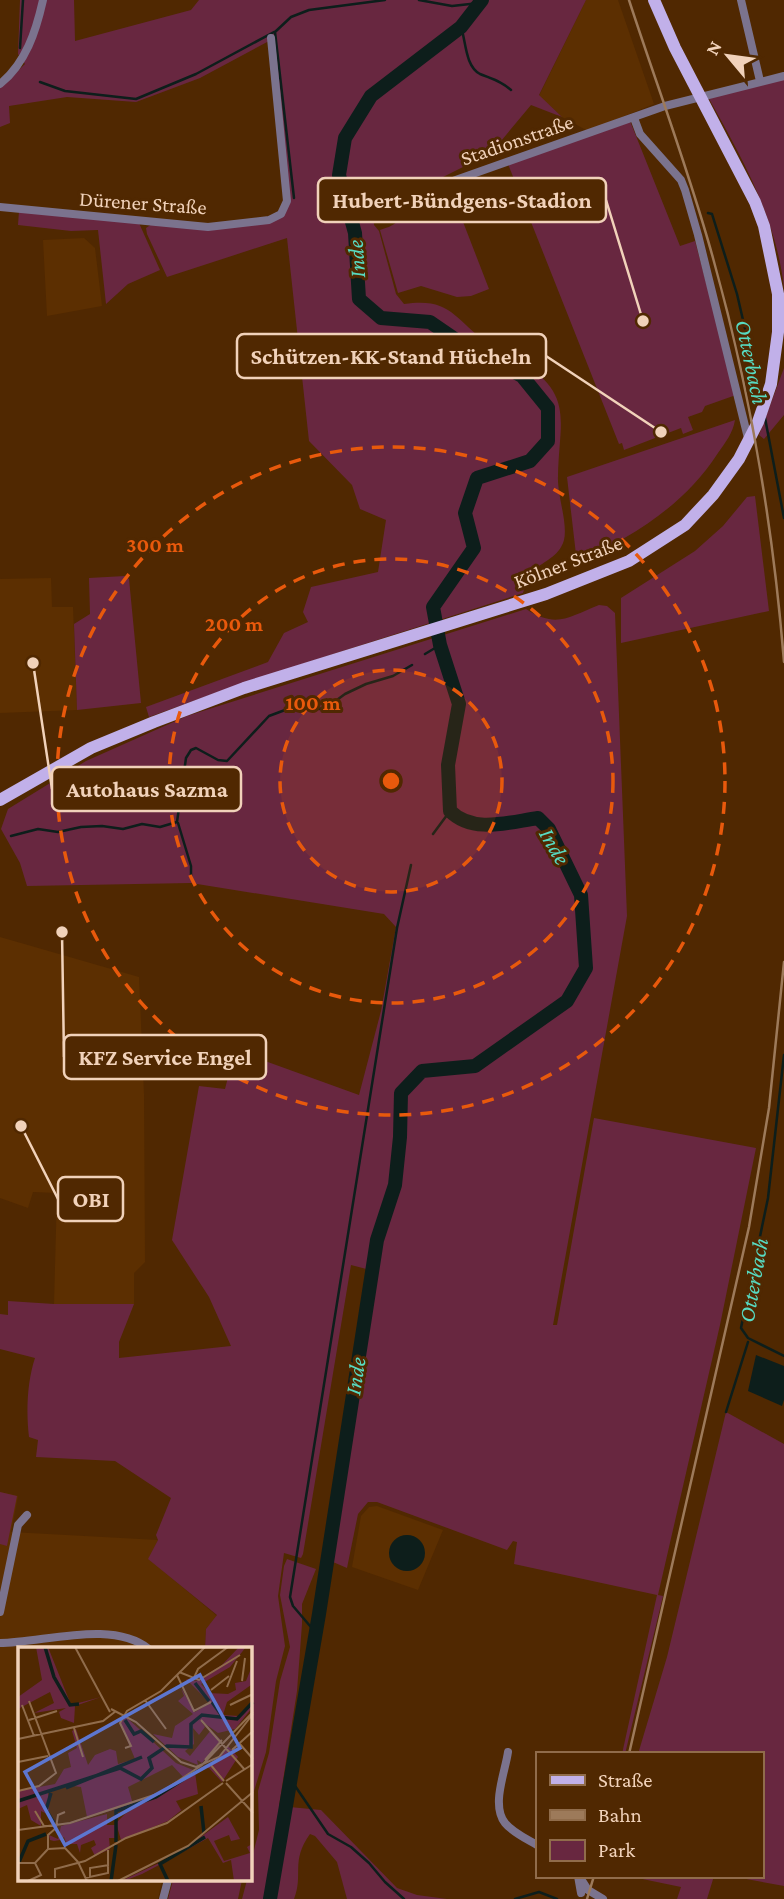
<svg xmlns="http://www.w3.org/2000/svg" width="784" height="1899" font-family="'Crimson Pro',serif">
	<rect width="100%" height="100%" fill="#502801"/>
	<path fill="#5c2f01" d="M 586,0 L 618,0 L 654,104 L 588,131 L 562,117 L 539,96 Z
		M 84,238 L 95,248 L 102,306 L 47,316 L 43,240 Z
		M 51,578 L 52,607 L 73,607 L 77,710 L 0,713 L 0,579 Z
		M 0,937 L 139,977 L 144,1094 L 145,1262 L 134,1273 L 134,1304 L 54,1304 L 57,1193 L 33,1192 L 28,1208 L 0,1198 Z
		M 0,1492 L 18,1496 L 11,1532 L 158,1540 L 149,1559 L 217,1616 L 206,1629 L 205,1649 L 19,1649 L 19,1880 L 162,1880 L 158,1899 L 0,1899 Z
		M 377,1506 L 443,1530 L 418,1590 L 352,1567 L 361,1516 L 369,1507 Z"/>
	<path fill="#682740" d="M 20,0 L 74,0 L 75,41 L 191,10 L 199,0 L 586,0 L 539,95 L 562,117 L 531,105 L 491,153 L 417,190 L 380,194 L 380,203 L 373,210 L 374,225 L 379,231 L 396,294 L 404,304 C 450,297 454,318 486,342 C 496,350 509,353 519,360 C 575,395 559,420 558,476 C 557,495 568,523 564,540 C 559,558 542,561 531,573 C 527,578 525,587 523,593 L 243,683 L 149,717 L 146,707 L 268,662 L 284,633 L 308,622 L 303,612 L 311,587 L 378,572 L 386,520 L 360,509 L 352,485 L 309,441 L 287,238 L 167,277 L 147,234 L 146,228 L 152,224 L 208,229 L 270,221 L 289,201 L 269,41 L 200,78 L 136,102 L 67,97 L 9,106 L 10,123 L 0,127 L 0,88 L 25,64 L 18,54 Z
		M 784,77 L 784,288 C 776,217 742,158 708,97 Z
		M 630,121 L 680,246 L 695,241 L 736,395 L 705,406 L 702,412 L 688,417 L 693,430 L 683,434 L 681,428 L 624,450 L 622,443 L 619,444 L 508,164 Z
		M 453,196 L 489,289 L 471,296 L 457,297 L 421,286 L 398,293 L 380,230 C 392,226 400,224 400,210 Z
		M 19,211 L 139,223 L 160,270 L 128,284 L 106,304 L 98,230 L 71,231 L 18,225 Z
		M 784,368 L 784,415 L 764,439 L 759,435 Z
		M 735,420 C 733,433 725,443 718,453 C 684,506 633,536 577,563 L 567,477 Z
		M 755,496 L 769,611 L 621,643 L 621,598 L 695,551 L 723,526 L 747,497 Z
		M 125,576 L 129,579 L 141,703 L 77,710 L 74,624 L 90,614 L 89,578 Z
		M 599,605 L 607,606 L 615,613 L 627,916 L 553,1325 L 557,1325 L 594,1118 L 756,1148 L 720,1325 L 658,1595 L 663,1596 L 625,1754 L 622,1754 L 657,1595 L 514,1564 L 517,1542 L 513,1541 L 507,1550 L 377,1502 L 368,1502 L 358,1514 L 347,1568 L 333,1562 L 378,1272 L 351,1265 L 303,1554 L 301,1558 L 284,1553 L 278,1596 L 285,1646 L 276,1681 L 266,1752 L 254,1791 L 250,1842 L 250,1649 L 205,1649 L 206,1629 L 217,1615 L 148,1559 L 158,1540 L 156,1535 L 171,1498 L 115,1461 L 36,1457 L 38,1440 L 29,1437 C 26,1412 27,1382 35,1358 L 0,1349 L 0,1314 L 8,1315 L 8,1301 L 54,1304 L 134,1304 L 119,1342 L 119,1358 L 231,1346 L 209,1297 L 172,1240 L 199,1086 L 225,1089 L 235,1050 L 359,1095 L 381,1011 L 396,927 L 384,914 L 191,883 L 27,886 L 20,863 L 1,829 L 8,809 L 86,761 L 187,716 L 526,609 C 557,629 568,617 599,605 Z
		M 726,1412 L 784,1444 L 784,1886 L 730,1876 L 761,1876 L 761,1754 L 638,1754 L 667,1657 Z
		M 0,1492 L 17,1496 L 7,1546 L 0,1544 Z
		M 287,1559 L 316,1569 L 302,1604 L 302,1624 L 297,1691 L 279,1806 L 321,1810 L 397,1888 L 417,1895 L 447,1899 L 347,1899 L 337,1862 L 315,1836 L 310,1834 C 290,1862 304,1874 294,1899 L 242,1899 L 247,1880 L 250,1880 L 250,1866 L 259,1830 L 258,1791 L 269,1753 L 280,1681 L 290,1647 L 280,1595 L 284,1566 Z
		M 628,1876 L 714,1876 L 707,1899 L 677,1899 L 681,1887 Z
		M 173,1880 L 242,1880 L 238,1899 L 168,1899 Z"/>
	<path fill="#0d1e1b" d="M 756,1355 L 784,1366 L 784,1400 L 782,1406 L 748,1391 Z
		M389 1553a18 18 0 1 1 36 0a18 18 0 1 1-36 0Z"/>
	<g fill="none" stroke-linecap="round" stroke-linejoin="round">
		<path stroke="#0d1e1b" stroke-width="2.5" d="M 419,0 L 452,6 L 479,3
			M 461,27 C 466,41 465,66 480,74 C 492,79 501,81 511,90
			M 20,48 L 23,0
			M 40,82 L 65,91 L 136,99 L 196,74 L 274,32
			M 294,198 L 275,32 L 291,17 L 309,10 L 385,0
			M 708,213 L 712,214 L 737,294 L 761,398
			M 765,418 L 784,518
			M 425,654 L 440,645
			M 178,823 L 191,866 L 191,877
			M 433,834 L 450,811
			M 11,836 L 38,829 L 58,832 L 81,827 L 102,826 L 123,829 L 142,824 L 160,827 L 177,822 L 186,758 L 191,750 L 196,748 L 218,760 L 227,761 L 269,716 L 285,710 L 303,708 L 320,709 L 330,705 L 345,694 L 366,684 L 393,676 L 412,665
			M 784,1055 L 768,1198 L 741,1328 L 748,1338 L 784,1356
			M 726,1412 L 748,1342
			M 316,1633 L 293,1606 L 290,1597 L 397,928 L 411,865
			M 291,1780 L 328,1834 L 351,1847 L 369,1863 L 385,1882 L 404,1899
			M 515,1899 L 539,1892 L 557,1899"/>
		<path stroke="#0d1e1b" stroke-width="14" d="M 270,1899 L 319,1614 L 377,1240 L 395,1185 L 400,1137 L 401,1093 L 422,1071 L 475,1066 L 567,1001 L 586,968 L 581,895 L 549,829 L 538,818 C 509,822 473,834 450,811 L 448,765 L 459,704 L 440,645 L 433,607 L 474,548 L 465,513 L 477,478 L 530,461 L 548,441 L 548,408 L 522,376 L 465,346 L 430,322 L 381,318 L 359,299 L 355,233 L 339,175 L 345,138 L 371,96 L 461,27 L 482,0"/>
		<path stroke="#7b738e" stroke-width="8" d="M 741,0 L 760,81
			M 0,84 C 26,63 36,31 43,0
			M 634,118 L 640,134 L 681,180 L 685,190 L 698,235 L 748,438
			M 370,200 L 384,196 L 419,193 L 665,106 L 784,76
			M 0,207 L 208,227 L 269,220 L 281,214 L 287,201 L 271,38
			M 0,1612 L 18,1525 L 27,1515
			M 0,1643 C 43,1643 112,1619 149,1649
			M 508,1752 C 505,1773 491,1805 505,1823 C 513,1833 527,1839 537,1845
			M 578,1876 L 581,1893
			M 579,1876 L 588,1890 L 603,1899
			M 163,1899 L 168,1880"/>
		<path stroke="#c1b0e9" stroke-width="12" d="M 0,800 L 91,748 L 154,722 L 244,688 L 546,594 L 629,561 L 685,525 L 713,495 L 739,459 L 758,422 L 771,384 L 778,332 L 778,294 L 764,226 L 755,202 L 675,48 L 654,0"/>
		<path stroke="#9d7a5a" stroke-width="2.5" d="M 629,0 C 657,86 689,171 713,258 C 750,390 773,525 784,662
			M 629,1754 L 749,1227 L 769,1108 L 784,962
			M 587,1899 L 594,1876"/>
	</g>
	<circle cx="391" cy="781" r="111" fill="#e8590c" fill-opacity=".12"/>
	<g fill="none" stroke="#e8590c" stroke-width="3.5" stroke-dasharray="12 9">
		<circle cx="391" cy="781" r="111"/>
		<circle cx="391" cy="781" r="222"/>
		<circle cx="391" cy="781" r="334"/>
	</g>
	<g text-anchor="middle" stroke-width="6" stroke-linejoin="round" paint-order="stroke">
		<g font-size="21" fill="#f1d2ba" stroke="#502801">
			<text transform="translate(517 140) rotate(-19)" y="7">Stadionstraße</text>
			<text transform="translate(143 203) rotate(4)" y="7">Dürener Straße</text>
			<text transform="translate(568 562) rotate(-21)" y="7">Kölner Straße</text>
		</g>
		<g font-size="23" font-style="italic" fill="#57dac1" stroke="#502801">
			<text transform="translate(356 259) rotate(-94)" y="8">Inde</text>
			<text transform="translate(752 362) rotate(78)" y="8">Otterbach</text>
			<text transform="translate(555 846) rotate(60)" y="8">Inde</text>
			<text transform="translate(753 1280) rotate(-80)" y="8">Otterbach</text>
			<text transform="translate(355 1376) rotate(-81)" y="8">Inde</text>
		</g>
	</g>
	<g transform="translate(18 1647)">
		<rect width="234" height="234" fill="#502801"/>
		<path d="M 18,0 L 30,0 L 53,58 L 83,50 L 57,59 L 56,76 L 43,71 L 41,65 L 48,61 L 16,66 L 36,56 L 32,45 L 0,62 L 0,50 L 24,33 ZM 221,0 L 228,0 L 212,20 L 183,37 L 191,46 L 210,47 L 218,43 L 217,36 L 228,34 L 234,19 L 233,38 L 209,55 L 205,68 L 221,69 L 234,54 L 234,61 L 217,82 L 200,86 L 182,73 L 187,80 L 181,88 L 175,81 L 176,97 L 167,104 L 172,109 L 193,83 L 203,93 L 184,116 L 179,113 L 180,118 L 160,110 L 135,87 L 154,91 L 157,79 L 175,67 L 160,54 L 166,49 L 163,41 L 177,65 L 192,56 L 168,32 L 178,34 L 204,18 ZM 108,70 L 158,116 L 175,123 L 165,130 L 154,118 L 110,140 L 115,157 L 49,177 L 39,179 L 69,170 L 63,140 L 55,139 L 84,125 L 30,146 L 31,168 L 23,164 L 23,179 L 13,173 L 9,158 L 0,162 L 0,144 L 37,137 L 46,122 L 53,120 L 50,106 L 59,101 L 54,84 L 58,82 L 70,118 L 77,108 L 92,102 L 98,104 L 100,117 L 117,112 L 102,76 ZM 210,99 L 220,110 L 204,135 L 191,121 L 181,121 L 192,119 ZM 177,125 L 180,147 L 158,154 L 163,163 L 166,161 L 150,174 L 103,193 L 98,176 L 107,167 ZM 89,167 L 89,178 L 97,178 L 98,191 L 91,191 L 92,202 L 77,209 L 73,201 L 78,198 L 76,193 L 63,198 L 62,206 L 59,197 L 49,197 L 46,190 L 42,193 L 36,194 L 32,193 L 31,188 L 40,192 L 43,179 ZM 210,170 L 222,192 L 213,194 L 211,188 L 196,194 L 206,214 L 232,206 L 229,200 L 234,197 L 234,185 L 234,234 L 216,234 L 213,213 L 205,216 L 190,191 L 143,217 L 151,234 L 141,218 L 124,227 L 106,234 L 103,234 L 158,208 Z" fill="#682740"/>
		<path fill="none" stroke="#0d1e1b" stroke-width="3.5" d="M 27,0 L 36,30 L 52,58 L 61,57M 177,36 L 191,54M 194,55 L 207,73M 107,73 L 116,87 L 123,84 L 136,95M 48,141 L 124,110M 33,146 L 28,163 L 36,176M 0,154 L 102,121 L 123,132 L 134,121 L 131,111 L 149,99 L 173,100 L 173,77 L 184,68 L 219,72 L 235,55M 183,159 L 186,186M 98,195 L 98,164 L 138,150 L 180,123M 1,215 L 10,194 L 28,187M 93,234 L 98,198M 150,234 L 142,217 L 187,190"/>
		<path fill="none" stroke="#906c4b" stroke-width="2" d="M 57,0 L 92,65M 161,25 L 181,33 L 222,8M 159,28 L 176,64 L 193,55M 175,33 L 180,22 L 210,0M 224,34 L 227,11M 209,40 L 219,14M 193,43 L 211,29M 127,53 L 148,82M 4,58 L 16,89M 212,58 L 235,47M 93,62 L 118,75 L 163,115 L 178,120 L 201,110 L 235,67M 11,73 L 39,64M 183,73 L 227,123M 56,81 L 65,110M 0,92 L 85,74 L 98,64M 221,96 L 235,112M 107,101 L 113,99 L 102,76 L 109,64 L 143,44 L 187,0M 214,103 L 235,84M 187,113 L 204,93M 0,115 L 30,109M 192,117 L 206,134M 208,134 L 235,117M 208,136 L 235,166M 0,144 L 21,139 L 38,126 L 11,54M 17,164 L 26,179 L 38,179M 0,183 L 52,176 L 142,146 L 184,118 L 235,65M 30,202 L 30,188 L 38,181 L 40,168 L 47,165M 30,202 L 47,201 L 60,215M 60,215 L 69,234M 0,216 L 17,216 L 30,202M 72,230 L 72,221 L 91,218M 37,231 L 37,222 L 67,214 L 108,191 L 149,176 L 205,136M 67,231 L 90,226 L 90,203M 10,234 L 23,228 L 17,216M 100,234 L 170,199 L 235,145"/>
		<path fill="#5d76cf" fill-opacity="0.15" stroke="#5d76cf" stroke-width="3.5" d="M 182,28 L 222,101 L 47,198 L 7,125 Z"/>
		<rect width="234" height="234" fill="none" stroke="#f1d2ba" stroke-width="3.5"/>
	</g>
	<circle cx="391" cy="781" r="10" fill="#e8590c" stroke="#502801" stroke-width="3.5"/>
	<g font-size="21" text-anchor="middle" font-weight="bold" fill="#e8590c" stroke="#502801" stroke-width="6" stroke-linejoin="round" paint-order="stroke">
		<text x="155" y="552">300 m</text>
		<text x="234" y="631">200 m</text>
		<text x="313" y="710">100 m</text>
	</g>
	<path fill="none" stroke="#f1d2ba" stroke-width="2.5" d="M643 321L606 200M661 432L546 356M33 663L52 789M62 932L64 1057M21 1126L58 1199"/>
	<g fill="#f1d2ba" stroke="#502801" stroke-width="2.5">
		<circle cx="643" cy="321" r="7"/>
		<circle cx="661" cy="432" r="7"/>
		<circle cx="33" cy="663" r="7"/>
		<circle cx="62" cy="932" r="7"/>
		<circle cx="21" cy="1126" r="7"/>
	</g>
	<g fill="#502801" stroke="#f1d2ba" stroke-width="2.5">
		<rect x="318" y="178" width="288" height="44" rx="7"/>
		<rect x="237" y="334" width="309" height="44" rx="7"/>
		<rect x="52" y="767" width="189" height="44" rx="7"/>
		<rect x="64" y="1035" width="202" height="44" rx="7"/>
		<rect x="58" y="1177" width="65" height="44" rx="7"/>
	</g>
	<g font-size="23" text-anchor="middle" font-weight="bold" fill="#f1d2ba">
		<text x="462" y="208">Hubert-Bündgens-Stadion</text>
		<text x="391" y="364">Schützen-KK-Stand Hücheln</text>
		<text x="147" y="797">Autohaus Sazma</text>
		<text x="165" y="1065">KFZ Service Engel</text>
		<text x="91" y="1207">OBI</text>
	</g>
	<rect x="536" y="1752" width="228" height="126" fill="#502801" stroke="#906c4b" stroke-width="2"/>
	<rect x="550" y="1775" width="35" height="10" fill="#c1b0e9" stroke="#906c4b" stroke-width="2"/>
	<text x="598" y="1787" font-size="21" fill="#f1d2ba">Straße</text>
	<rect x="550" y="1810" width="35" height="10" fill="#9d7a5a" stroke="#906c4b" stroke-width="2"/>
	<text x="598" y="1822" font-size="21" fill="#f1d2ba">Bahn</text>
	<rect x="550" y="1840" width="35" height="21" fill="#682740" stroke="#906c4b" stroke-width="2"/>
	<text x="598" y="1857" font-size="21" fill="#f1d2ba">Park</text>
	<g transform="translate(728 56) rotate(299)" stroke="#502801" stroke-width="5" paint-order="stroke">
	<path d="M0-5L12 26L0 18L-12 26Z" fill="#f1d2ba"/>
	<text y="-10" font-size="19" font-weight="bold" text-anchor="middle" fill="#f1d2ba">N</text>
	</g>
</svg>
